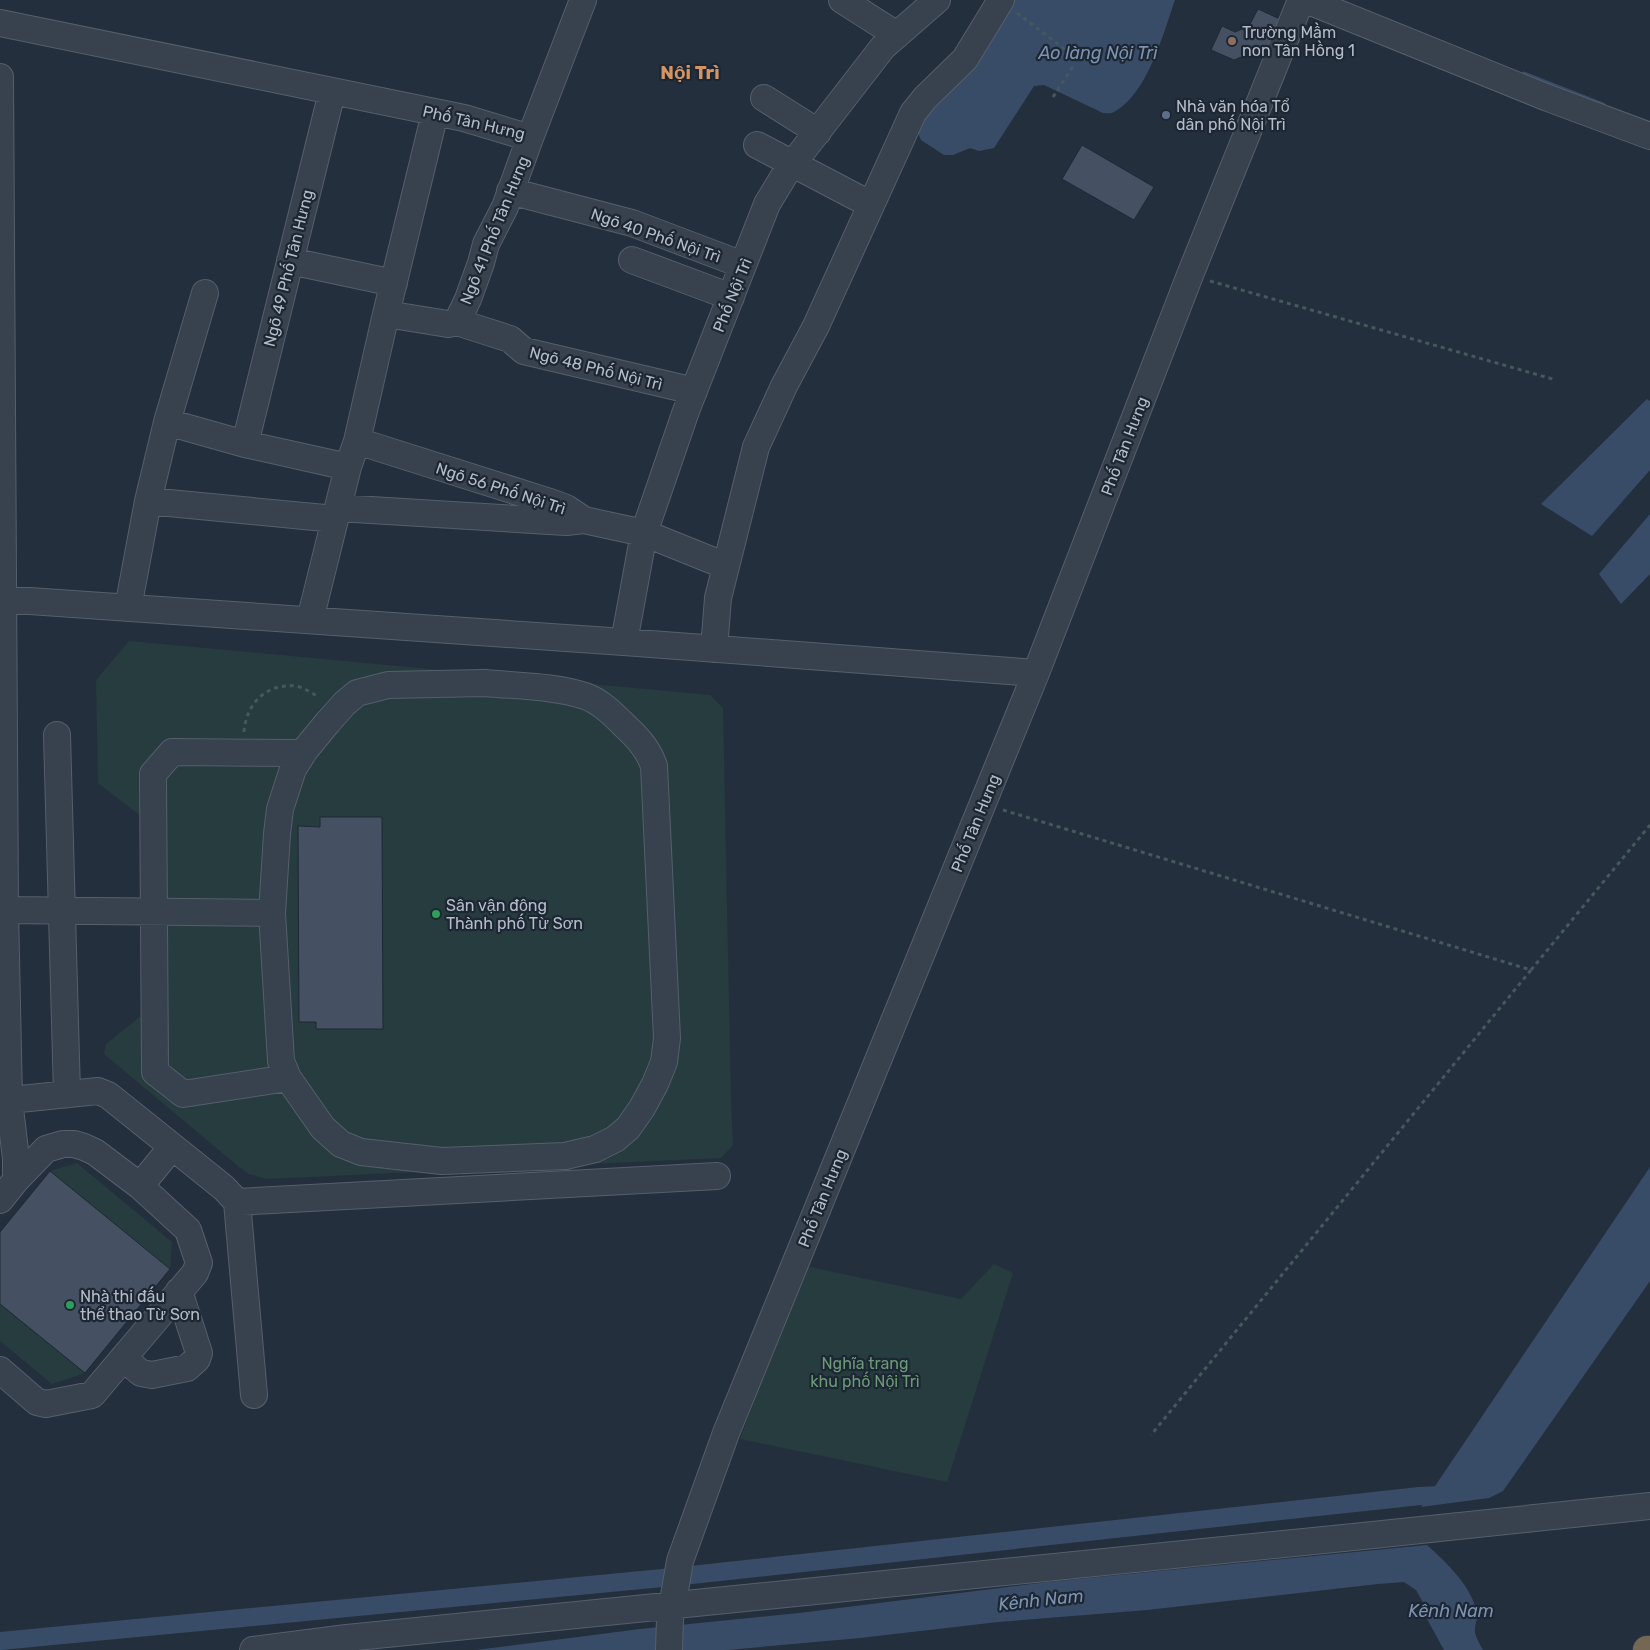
<svg xmlns="http://www.w3.org/2000/svg" width="1650" height="1650" font-family="Rubik,sans-serif">
	<rect width="100%" height="100%" fill="#242f3e"/>
	<path fill="#263c3f" d="M 129,641 L 710,695 L 723,708 L 731,1101 L 733,1145 L 721,1158 L 266,1179 L 249,1174 L 239,1167 L 104,1054 L 106,1044 L 147,1011 L 142,817 L 98,783 L 96,680 Z
		M 77,1163 L 172,1242 L 170,1269 L 85,1373 L 52,1384 L 0,1341 L 0,1232 L 50,1171 Z
		M 994,1264 L 1013,1273 L 947,1482 L 740,1439 L 805,1266 L 961,1299 Z"/>
	<path fill="#394c67" d="M 1008,0 L 1175,0 C 1163,34 1148,93 1114,112 C 1111,114 1107,113 1103,113 L 1044,85 L 1034,86 L 994,148 L 979,151 L 970,148 L 953,155 L 944,155 L 921,140 L 915,126 Z
		M 1647,399 L 1650,401 L 1650,470 L 1592,536 L 1541,504 Z
		M 1650,514 L 1650,574 L 1621,604 L 1599,574 Z
		M 1650,1167 L 1650,1281 L 1503,1491 L 1489,1498 L 1421,1507 Z
		M 1427,1545 C 1447,1563 1472,1587 1477,1613 C 1478,1619 1475,1623 1475,1629 C 1474,1635 1480,1644 1483,1650 L 1444,1650 L 1427,1619 L 1425,1606 L 1416,1590 L 1404,1582 L 1378,1584 L 1147,1610 L 998,1622 L 860,1638 L 727,1650 L 476,1650 L 640,1629 L 799,1613 L 1047,1582 Z"/>
	<g fill="none" stroke-linecap="round" stroke-linejoin="round">
		<path stroke="#394c67" stroke-width="5" d="M 1524,74 L 1603,105"/>
		<path stroke="#394c67" stroke-width="18" d="M 0,1641 L 673,1577 L 1420,1496 L 1439,1495 L 1451,1491"/>
	</g>
	<path fill="#455162" stroke="#1f2835" d="M 1258,9 L 1280,19 L 1268,46 L 1234,60 L 1211,50 L 1222,26 L 1235,32 L 1249,26 Z
		M 1082,145 L 1154,187 L 1134,220 L 1062,179 Z
		M 320,817 L 382,817 L 383,1029 L 316,1029 L 316,1022 L 299,1022 L 298,826 L 320,827 Z
		M 50,1171 L 170,1269 L 85,1373 L 0,1304 L 0,1232 Z"/>
	<g fill="none" stroke-linecap="round" stroke-linejoin="round">
		<defs>
			<path id="minor" d="M 842,0 L 897,35
				M 1306,0 L 1548,98 L 1650,136
				M 0,23 L 464,118 L 530,138 L 583,0
				M 0,77 L 5,910 L 9,1100 L 16,1159 L 16,1180
				M 764,98 L 818,132
				M 757,145 L 858,198
				M 510,191 L 632,223 L 743,265
				M 632,260 L 731,297
				M 290,261 L 394,283
				M 386,314 L 448,324 L 457,322 L 510,339 L 524,351 L 694,391
				M 457,322 L 468,299 L 481,263 L 486,244 L 505,207 L 530,138
				M 167,422 L 205,293
				M 357,441 L 553,503 L 566,508 L 584,520 L 644,533 L 726,566
				M 245,444 L 332,92
				M 148,501 L 335,519
				M 338,508 L 566,522 L 584,520
				M 0,599 L 624,642 L 1036,673
				M 128,608 L 148,501 L 167,422 L 245,444 L 348,467
				M 310,620 L 348,467 L 357,441 L 386,314 L 435,113
				M 624,642 L 644,533 L 686,411 L 767,204 L 787,171 L 883,47 L 937,0
				M 714,649 L 718,598 L 756,447 L 784,386 L 816,326 L 913,113 L 925,98 L 965,59 L 1001,0
				M 485,683 C 516,686 556,686 585,696 C 600,701 614,715 625,726 C 638,738 648,749 654,766 L 667,1038 L 664,1062 L 655,1084 L 642,1108 L 628,1128 L 615,1139 L 595,1149 L 565,1156 L 442,1161 L 361,1152 L 341,1144 L 323,1128 L 288,1078 L 281,1061 L 272,913 L 277,834 L 280,809 L 293,769 L 305,750 L 328,722 L 345,703 L 357,693 L 388,685 Z
				M 57,735 L 67,1094
				M 5,910 L 272,913
				M 288,1078 L 183,1094 L 155,1072 L 153,774 L 172,752 L 303,753
				M 0,1101 L 98,1091 L 108,1095 L 224,1188 L 237,1202 L 254,1395
				M 140,1186 L 172,1147
				M 0,1200 L 16,1180 L 46,1149 L 63,1144 L 74,1144 L 84,1147 L 95,1152 L 140,1186 L 188,1230 L 199,1263 L 195,1273 L 92,1395 L 46,1404 L 37,1402 L 0,1370
				M 237,1202 L 717,1176
				M 123,1358 L 141,1373 L 152,1375 L 187,1368 L 197,1359 L 199,1353 L 179,1291
				M 253,1650 L 347,1638 L 1373,1535 L 1650,1506
				M 669,1650 L 670,1619 L 680,1561 L 726,1433 L 1036,673 L 1190,275 L 1301,0"/>
			<path id="highway" d="M 1647,1650 L 1650,1650"/>
		</defs>
		<use href="#minor" stroke="#565f6c" stroke-width="28"/>
		<use href="#highway" stroke="#434c59" stroke-width="29"/>
		<path stroke="#44595c" stroke-width="3" stroke-dasharray="4 4" stroke-linecap="butt" d="M 1017,13 L 1070,53
			M 1053,97 L 1073,66
			M 1210,281 L 1556,380
			M 244,732 C 246,704 266,683 296,686 C 303,687 310,692 317,696
			M 1003,810 L 1531,970 L 1151,1435
			M 1531,970 L 1650,825"/>
		<use href="#minor" stroke="#38414e" stroke-width="26"/>
		<use href="#highway" stroke="#746855" stroke-width="28"/>
	</g>
	<circle fill="#8d6e63" stroke="#1d2633" stroke-width="2" cx="1232" cy="41" r="5"/>
	<circle fill="#5c6f8a" stroke="#1d2633" stroke-width="2" cx="1166" cy="115" r="5"/>
	<g fill="#2e9e5b" stroke="#1d2633" stroke-width="2">
		<circle cx="436" cy="914" r="5"/>
		<circle cx="70" cy="1305" r="5"/>
	</g>
	<g text-anchor="middle" stroke-width="4.5" stroke-linejoin="round" paint-order="stroke">
		<g font-size="16" fill="#b4bcc9" stroke="#1d2633" text-anchor="start">
			<text x="1242" y="38">Trường Mầm<tspan x="1242" dy="18">non Tân Hồng 1</tspan></text>
			<text x="1176" y="112">Nhà văn hóa Tổ<tspan x="1176" dy="18">dân phố Nội Trì</tspan></text>
			<text x="446" y="911">Sân vận động<tspan x="446" dy="18">Thành phố Từ Sơn</tspan></text>
			<text x="80" y="1302">Nhà thi đấu<tspan x="80" dy="18">thể thao Từ Sơn</tspan></text>
		</g>
		<g font-size="16" fill="#b4bcc9" stroke="#1d2633">
			<text transform="translate(474 122) rotate(13)" y="6">Phố Tân Hưng</text>
			<text transform="translate(494 230) rotate(-68)" y="6">Ngõ 41 Phố Tân Hưng</text>
			<text transform="translate(656 235) rotate(19)" y="6">Ngõ 40 Phố Nội Trì</text>
			<text transform="translate(288 268) rotate(-76)" y="6">Ngõ 49 Phố Tân Hưng</text>
			<text transform="translate(732 295) rotate(-68)" y="6">Phố Nội Trì</text>
			<text transform="translate(596 368) rotate(14)" y="6">Ngõ 48 Phố Nội Trì</text>
			<text transform="translate(1124 446) rotate(-69)" y="6">Phố Tân Hưng</text>
			<text transform="translate(501 488) rotate(18)" y="6">Ngõ 56 Phố Nội Trì</text>
			<text transform="translate(975 823) rotate(-68)" y="6">Phố Tân Hưng</text>
			<text transform="translate(822 1198) rotate(-68)" y="6">Phố Tân Hưng</text>
		</g>
		<g font-size="16" fill="#6b9a76" stroke="#1d2633">
			<text x="865" y="1369">Nghĩa trang<tspan x="865" dy="18">khu phố Nội Trì</tspan></text>
		</g>
		<g font-size="18" font-style="italic" fill="#7c92b1" stroke="#1d2633">
			<text x="1098" y="59">Ao làng Nội Trì</text>
			<text transform="translate(1041 1600) rotate(-6)" y="6">Kênh Nam</text>
			<text x="1451" y="1617">Kênh Nam</text>
		</g>
		<g font-size="19" font-weight="bold" fill="#d59563" stroke="#1d2633">
			<text x="690" y="79">Nội Trì</text>
		</g>
	</g>
</svg>
